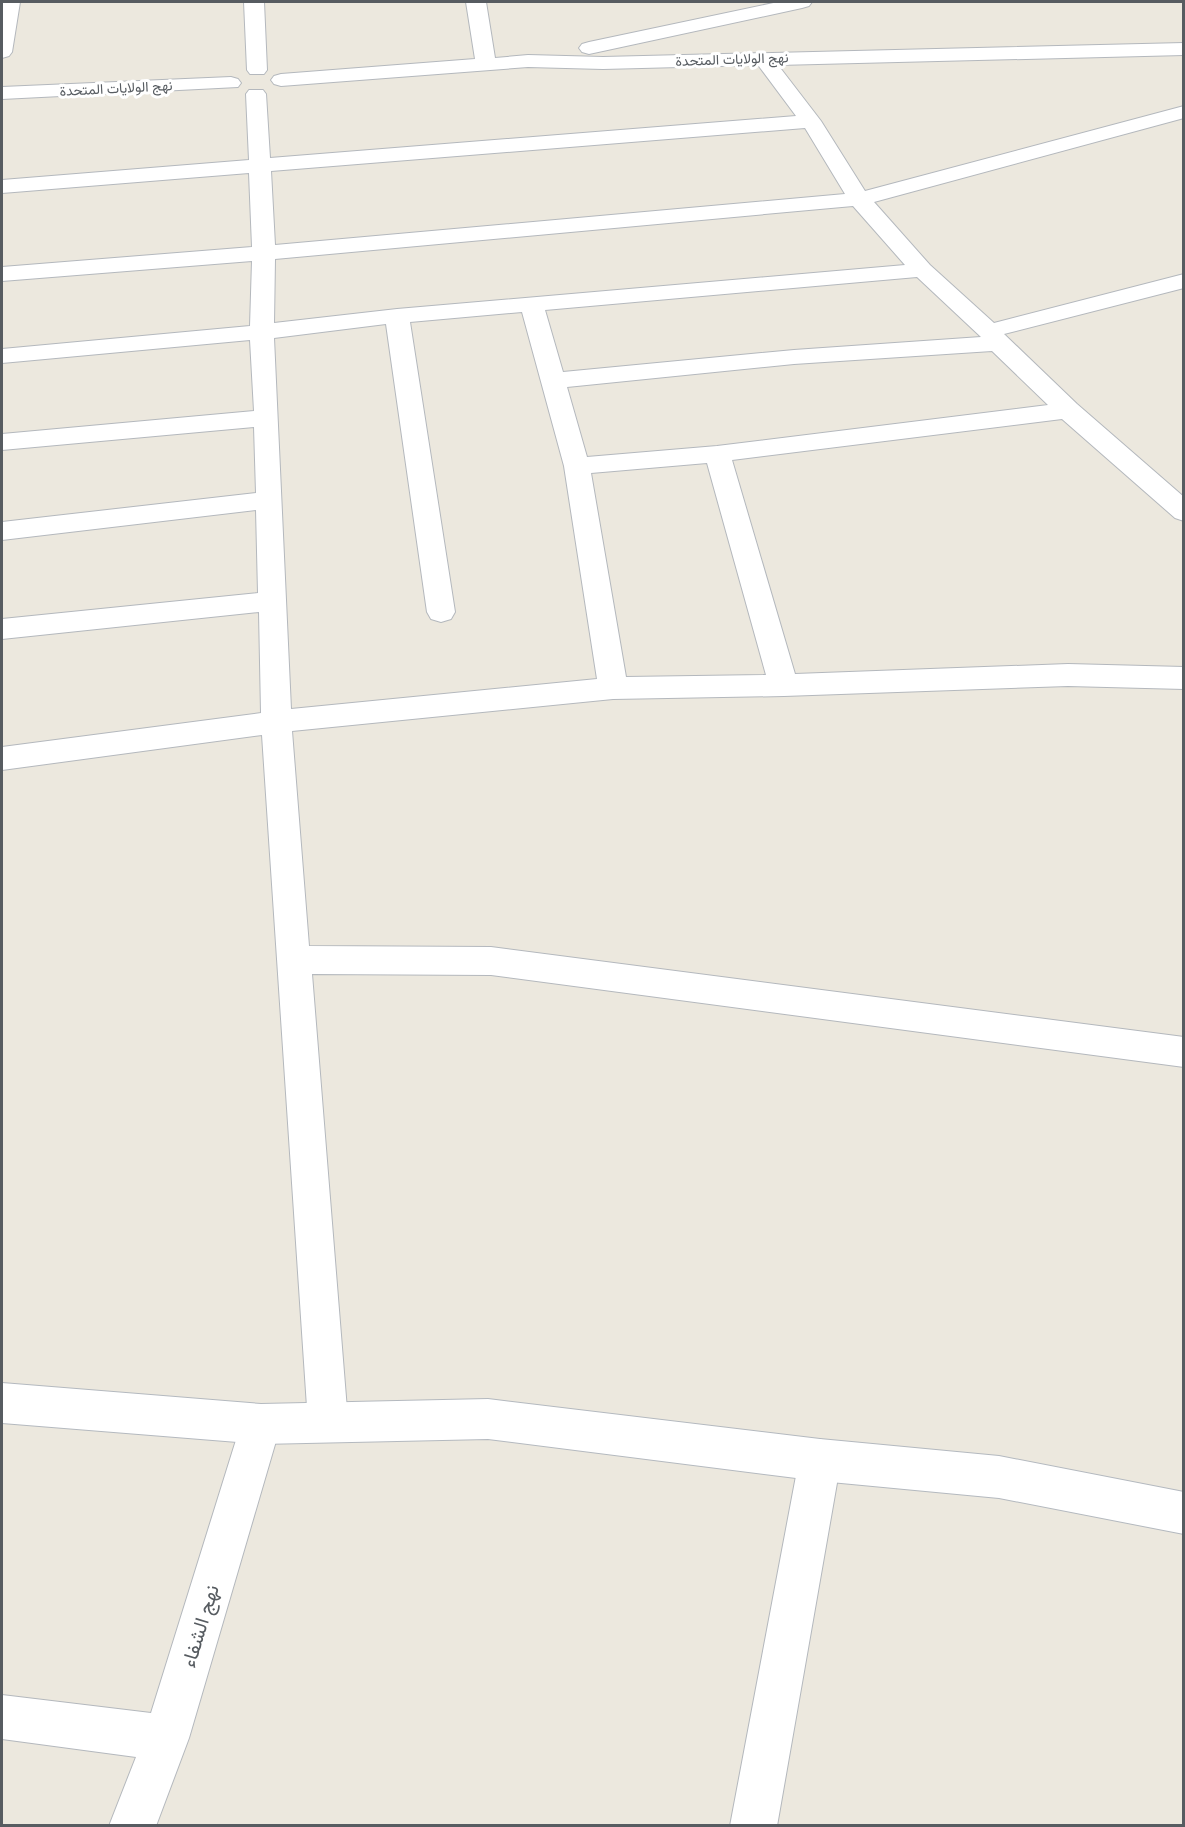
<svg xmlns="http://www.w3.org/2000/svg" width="1185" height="1827" font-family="Lato,Vazirmatn,sans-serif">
	<rect width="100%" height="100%" fill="#ece8de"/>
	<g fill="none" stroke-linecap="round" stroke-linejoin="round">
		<defs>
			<path id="street" d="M 2,2 L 20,2 L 12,52 L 9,56 L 2,58 Z
				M 244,2 L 264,2 L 267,70 L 264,74 L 250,74 L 247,70 Z
				M 466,2 L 486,2 L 495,58 L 528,55 L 603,57 L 1184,43 L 1184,55 L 778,65 L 821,121 L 865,191 L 1184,106 L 1184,118 L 874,202 L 930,265 L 994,323 L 1184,274 L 1184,288 L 1004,334 L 1077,404 L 1184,497 L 1184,521 L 1175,518 L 1062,419 L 732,460 L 795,674 L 1068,664 L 1184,667 L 1184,689 L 1068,686 L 784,696 L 613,699 L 292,731 L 309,946 L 491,947 L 1184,1037 L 1184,1067 L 491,975 L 312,974 L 348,1422 L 342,1436 L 328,1442 L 314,1436 L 308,1422 L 262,735 L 2,770 L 2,747 L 261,713 L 259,612 L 2,639 L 2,619 L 258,593 L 256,510 L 2,540 L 2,522 L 256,493 L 254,427 L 2,450 L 2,434 L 254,411 L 250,340 L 2,363 L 2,349 L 250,326 L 252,261 L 2,281 L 2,267 L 252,247 L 249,173 L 2,193 L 2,180 L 249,160 L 246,94 L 249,90 L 263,90 L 266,94 L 270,158 L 796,116 L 758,65 L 603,69 L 528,67 L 281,86 L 274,84 L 271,80 L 274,76 L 281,74 L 475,59 ZM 805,128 L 845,194 L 275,245 L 271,171 ZM 853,206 L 905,265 L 397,309 L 274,323 L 275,259 ZM 917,277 L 981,337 L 794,350 L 563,372 L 545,310 ZM 522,312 L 564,466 L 597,679 L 291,709 L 274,338 L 386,324 L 427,612 L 431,619 L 441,622 L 451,619 L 455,612 L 410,322 ZM 992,351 L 1048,405 L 717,446 L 587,457 L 567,387 L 794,364 ZM 707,463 L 766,675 L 626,677 L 591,473 Z
				M 778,2 L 812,2 L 809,6 L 802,8 L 589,54 L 582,52 L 579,48 L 582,44 L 589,42 Z
				M 231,77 L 238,79 L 241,83 L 238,87 L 2,99 L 2,87 Z
				M 261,1404 L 275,1410 L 281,1424 L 189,1738 L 156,1826 L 109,1826 L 136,1757 L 2,1739 L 2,1695 L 151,1713 L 241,1424 L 247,1410 Z
				M 820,1439 L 835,1445 L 841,1460 L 777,1826 L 730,1826 L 799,1460 L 805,1445 Z"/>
			<path id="secondary" d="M 2,1383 L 261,1404 L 488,1399 L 820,1439 L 999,1456 L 1184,1492 L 1184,1534 L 999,1498 L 820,1481 L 488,1439 L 261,1444 L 2,1423 Z"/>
		</defs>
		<use href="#street" stroke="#b4b8bd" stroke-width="2"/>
		<use href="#secondary" stroke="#b4b9bf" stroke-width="2"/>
		<use href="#street" fill="#fff" fill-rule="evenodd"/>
		<use href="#secondary" fill="#fff" fill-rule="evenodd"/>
	</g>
	<g text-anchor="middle" stroke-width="6" stroke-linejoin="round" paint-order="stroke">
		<g font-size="14" fill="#575c61" stroke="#fff">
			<text transform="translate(732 59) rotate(-2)" y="5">نهج الولايات المتحدة</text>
			<text transform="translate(116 88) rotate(-3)" y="5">نهج الولايات المتحدة</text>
		</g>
		<g font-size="20" fill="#575c61" stroke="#fff">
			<text transform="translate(200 1626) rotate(-73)" y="7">نهج الشفاء</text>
		</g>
	</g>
	<rect width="1185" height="1827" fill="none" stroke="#575c61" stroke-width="6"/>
</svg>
